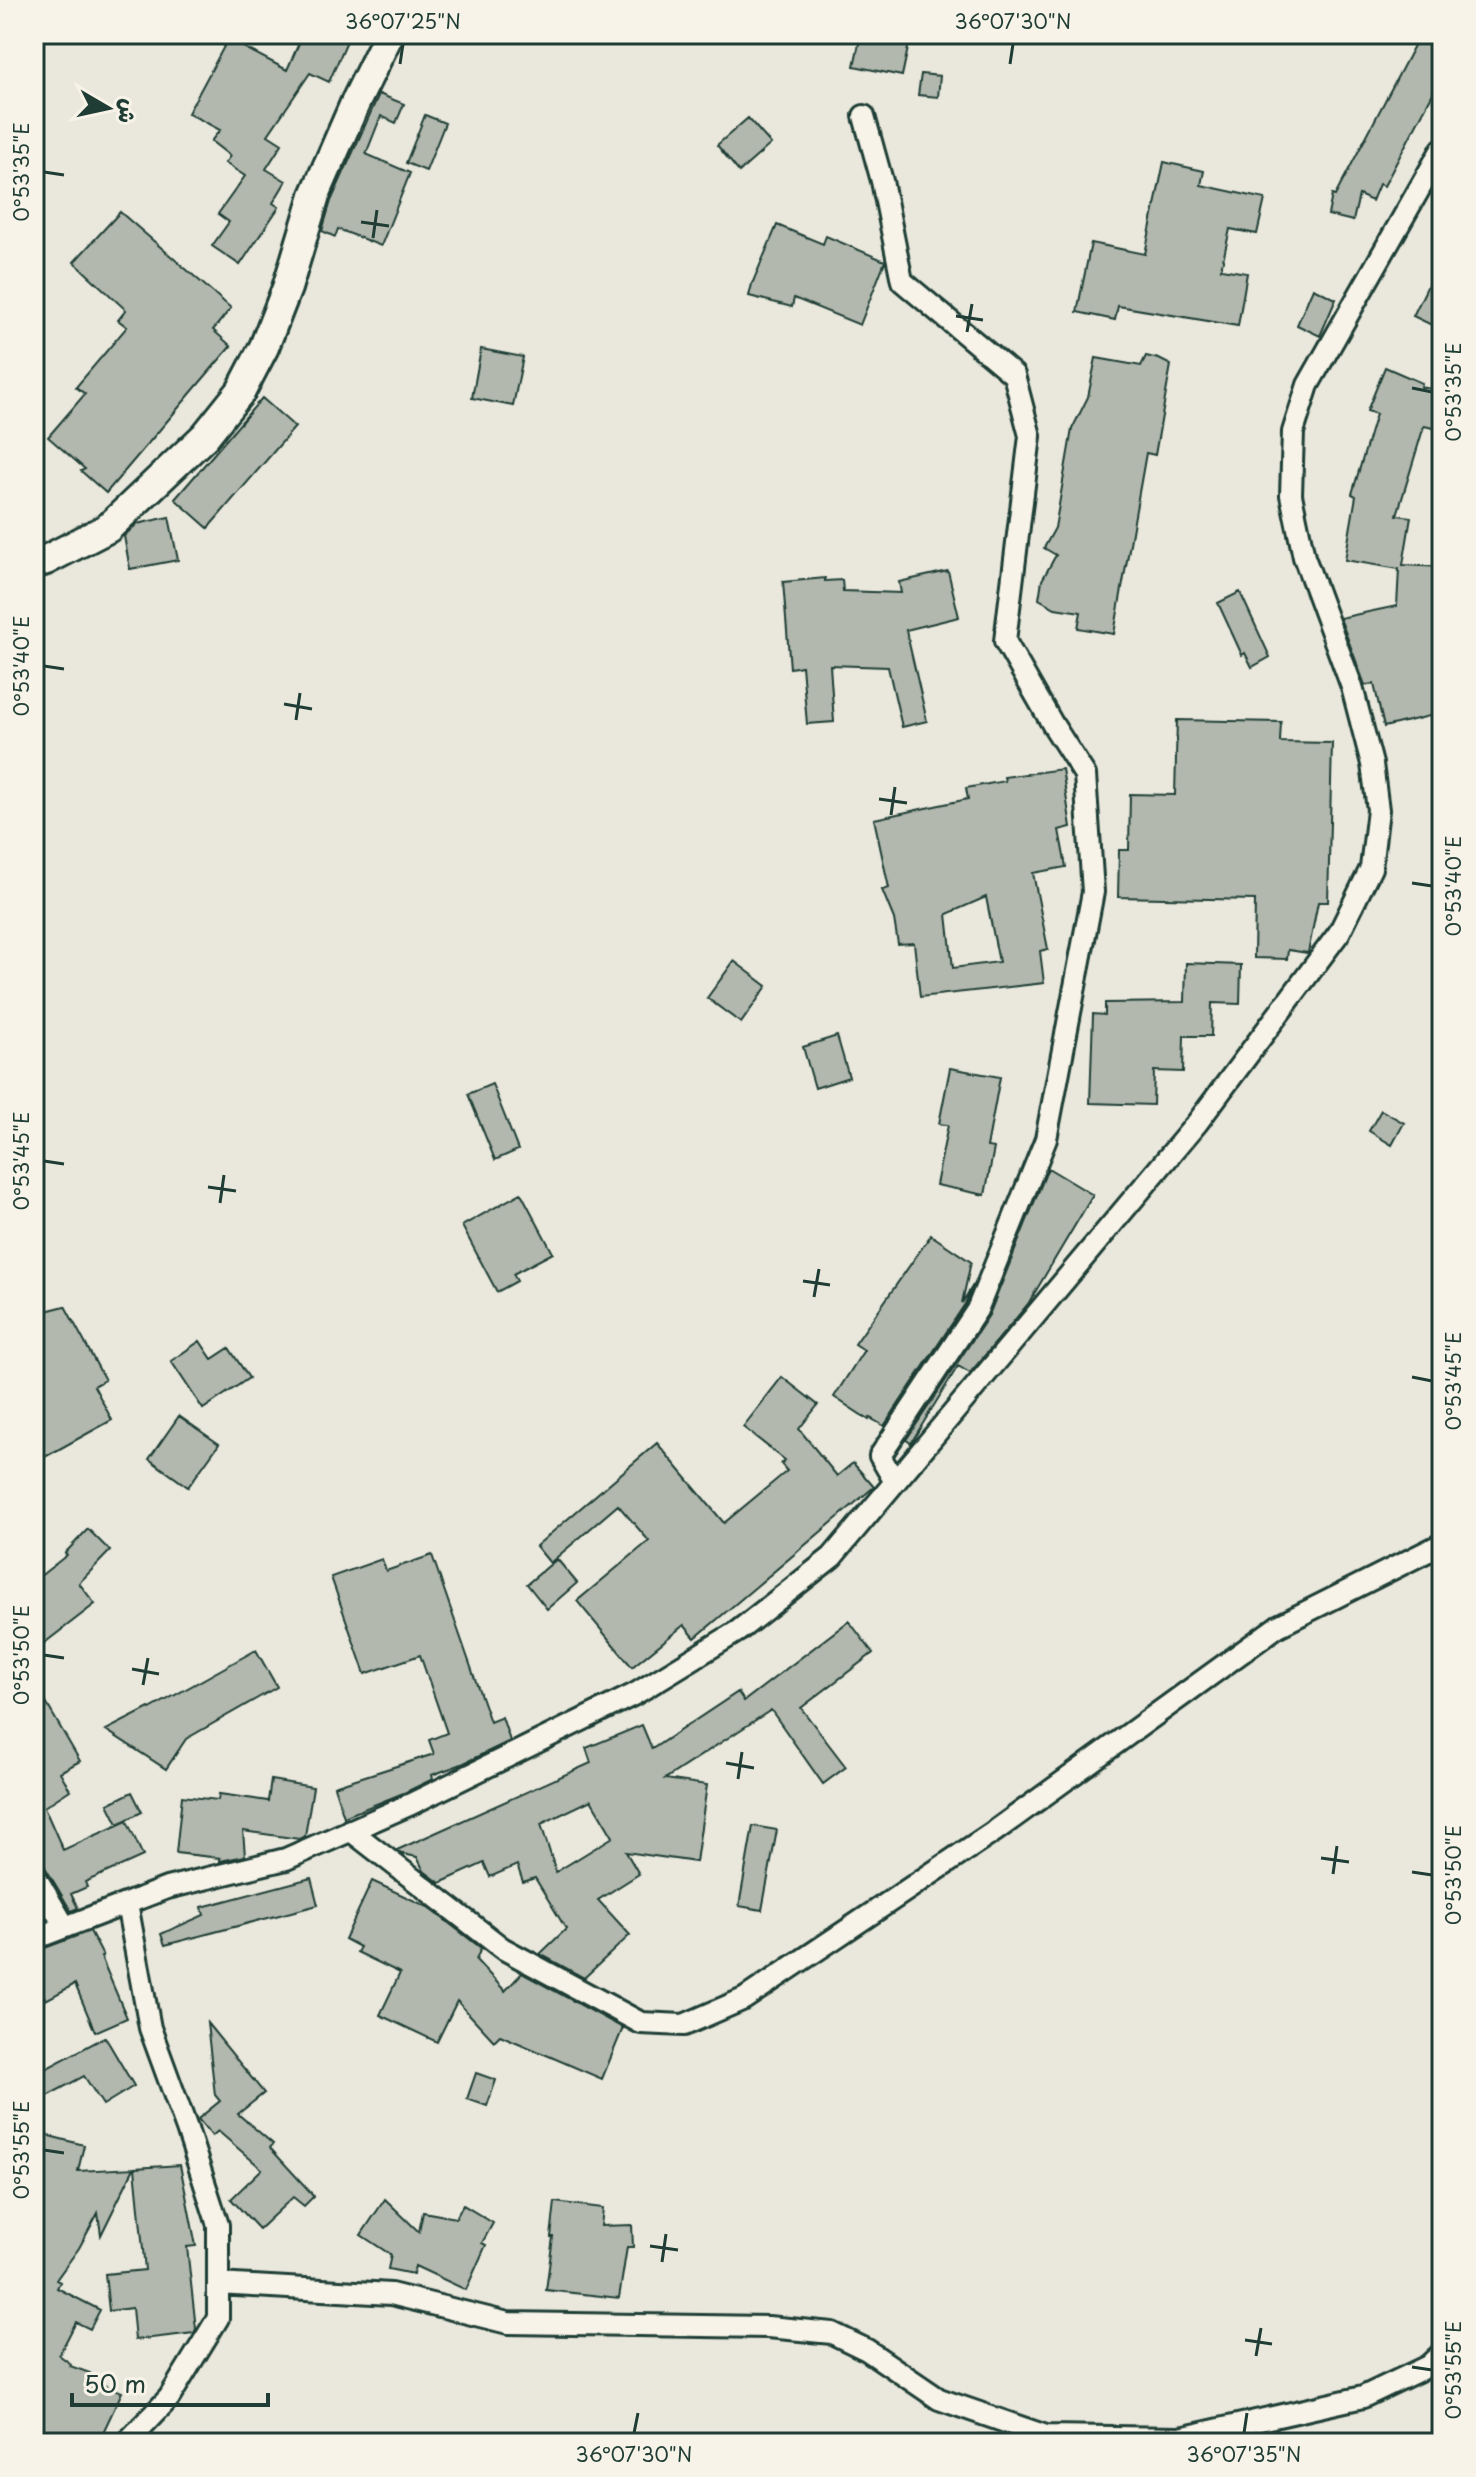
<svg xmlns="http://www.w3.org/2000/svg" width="1476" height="2477" font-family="'Playpen Sans','Playpen Sans Arabic',sans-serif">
	<rect width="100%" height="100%" fill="#eae8dd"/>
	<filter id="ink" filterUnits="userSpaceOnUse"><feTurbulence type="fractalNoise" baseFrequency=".0125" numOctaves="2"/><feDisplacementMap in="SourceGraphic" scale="16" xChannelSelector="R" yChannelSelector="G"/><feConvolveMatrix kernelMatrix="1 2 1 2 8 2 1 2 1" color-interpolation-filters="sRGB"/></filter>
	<g filter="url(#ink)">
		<path fill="#b2b8ae" stroke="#1f3d34" stroke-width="2" fill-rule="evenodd" d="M 303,34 L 350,34 L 329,82 L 310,73 L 268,135 L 282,144 L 266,169 L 286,181 L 273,203 L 279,207 L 240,265 L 212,246 L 229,222 L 218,214 L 245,176 L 225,163 L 230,156 L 211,141 L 220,130 L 188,113 L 228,39 L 287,70 Z
			M 861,34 L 911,34 L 902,76 L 854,66 Z
			M 1420,34 L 1442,34 L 1442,76 L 1384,186 L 1379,184 L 1372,201 L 1359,195 L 1353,221 L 1328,215 L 1332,195 L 1335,196 Z
			M 921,74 L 940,76 L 938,97 L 918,95 Z
			M 379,94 L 404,104 L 396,123 L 381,116 L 366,154 L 410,173 L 381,246 L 338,229 L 335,237 L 322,231 L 331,201 Z
			M 425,115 L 445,123 L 426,171 L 406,163 Z
			M 748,118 L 771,144 L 739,172 L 717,145 Z
			M 1164,162 L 1204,171 L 1201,185 L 1265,199 L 1257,234 L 1230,229 L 1221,269 L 1247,273 L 1238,326 L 1118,306 L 1115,320 L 1077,312 L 1091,243 L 1145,254 Z
			M 120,212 L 231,308 L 213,330 L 231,346 L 106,493 L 81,471 L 85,469 L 48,437 L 85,394 L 76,387 L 127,327 L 118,320 L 126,310 L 74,262 Z
			M 777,225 L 823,244 L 826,236 L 885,261 L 860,325 L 794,298 L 792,307 L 749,296 L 752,284 Z
			M 1442,256 L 1442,330 L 1413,316 Z
			M 1313,288 L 1336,299 L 1320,336 L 1297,325 Z
			M 481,349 L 523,357 L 513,406 L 472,398 Z
			M 1146,356 L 1159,359 L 1171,365 L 1155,455 L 1146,453 L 1114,634 L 1078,628 L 1081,612 L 1055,608 L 1039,599 L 1042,580 L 1056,555 L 1044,548 L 1055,528 L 1072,429 L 1088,397 L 1096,358 L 1141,366 Z
			M 1385,367 L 1422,383 L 1421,387 L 1442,391 L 1442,430 L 1424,426 L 1397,515 L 1411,517 L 1403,565 L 1442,567 L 1442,713 L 1384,727 L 1374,684 L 1365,685 L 1340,618 L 1397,606 L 1399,569 L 1345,560 L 1356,496 L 1352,494 L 1376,414 L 1367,411 Z
			M 262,398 L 295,427 L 208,528 L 175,499 Z
			M 169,517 L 178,560 L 130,569 L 124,536 L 137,524 Z
			M 948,571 L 959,617 L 906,630 L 927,721 L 902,727 L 888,667 L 830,665 L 834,722 L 807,724 L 802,666 L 790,668 L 783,582 L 825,578 L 825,581 L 842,580 L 843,591 L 901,593 L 899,582 Z
			M 1240,592 L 1270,657 L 1252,667 L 1245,653 L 1242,655 L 1218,603 Z
			M 1177,720 L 1281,722 L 1280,742 L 1332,743 L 1328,902 L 1318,902 L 1308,953 L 1288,950 L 1287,959 L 1254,958 L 1255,900 L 1118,897 L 1119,850 L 1129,850 L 1130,794 L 1175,795 Z
			M 1062,769 L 1071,827 L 1059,830 L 1066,867 L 1033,873 L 1048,949 L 1040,951 L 1044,983 L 920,997 L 914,943 L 898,944 L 894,919 L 882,890 L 889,888 L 874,819 L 968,799 L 966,788 L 1005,781 L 1004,777 ZM 986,897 L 999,962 L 953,968 L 947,914 Z
			M 734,961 L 767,986 L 741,1023 L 707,998 Z
			M 1186,963 L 1241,965 L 1240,1004 L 1212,1003 L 1211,1036 L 1184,1036 L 1183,1072 L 1154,1071 L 1153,1105 L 1090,1103 L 1093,1014 L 1105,1015 L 1105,1003 L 1185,1002 Z
			M 837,1036 L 849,1077 L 815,1088 L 803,1047 Z
			M 950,1068 L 1000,1077 L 987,1147 L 994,1148 L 985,1195 L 936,1185 L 948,1125 L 939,1124 Z
			M 492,1084 L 518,1150 L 495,1160 L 468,1094 Z
			M 1381,1110 L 1404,1123 L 1392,1145 L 1369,1131 Z
			M 1048,1168 L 1093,1195 L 1028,1304 L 970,1373 L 958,1366 L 911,1443 L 906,1440 L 989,1315 Z
			M 521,1193 L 553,1253 L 513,1274 L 517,1281 L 497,1292 L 462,1226 Z
			M 931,1235 L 971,1262 L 962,1303 L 973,1285 L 965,1304 L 884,1426 L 870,1418 L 869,1420 L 834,1397 L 864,1350 L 855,1344 Z
			M 65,1306 L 105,1380 L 94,1386 L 112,1420 L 34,1463 L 34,1338 L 38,1336 L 34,1314 Z
			M 200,1341 L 212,1359 L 229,1348 L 249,1378 L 203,1409 L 171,1361 Z
			M 782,1377 L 818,1405 L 799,1429 L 837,1476 L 853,1463 L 874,1487 L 695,1638 L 684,1625 L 632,1667 L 577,1601 L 649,1541 L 618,1505 L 550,1563 L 536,1546 L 657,1443 L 724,1523 L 787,1471 L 781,1464 L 785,1460 L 743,1427 Z
			M 179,1416 L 219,1444 L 188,1487 L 149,1459 Z
			M 88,1529 L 110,1551 L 79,1583 L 95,1604 L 34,1651 L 34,1581 L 67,1555 L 65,1553 Z
			M 432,1555 L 490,1722 L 502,1717 L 510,1741 L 462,1764 L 432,1775 L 433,1779 L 406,1792 L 344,1817 L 334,1786 L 434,1754 L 429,1740 L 447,1733 L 420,1655 L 365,1674 L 331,1577 L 382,1559 L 386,1571 Z
			M 557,1559 L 577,1583 L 547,1609 L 527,1584 Z
			M 849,1621 L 873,1653 L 801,1708 L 846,1767 L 823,1784 L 771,1710 L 665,1779 L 707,1785 L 696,1862 L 626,1852 L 639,1874 L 598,1900 L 630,1935 L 584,1978 L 540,1954 L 566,1929 L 535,1878 L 523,1882 L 517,1865 L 490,1877 L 484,1863 L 440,1883 L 424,1871 L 417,1857 L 403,1854 L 397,1850 L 591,1763 L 586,1748 L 642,1725 L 652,1749 L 738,1692 L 744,1701 ZM 591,1800 L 613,1837 L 556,1872 L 541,1824 Z
			M 256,1650 L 277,1687 L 186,1739 L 166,1769 L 106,1730 L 149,1708 L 150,1709 Z
			M 34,1682 L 80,1761 L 60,1772 L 70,1790 L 44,1807 L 63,1850 L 127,1821 L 143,1856 L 85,1882 L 87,1887 L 71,1894 L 78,1908 L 71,1911 L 45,1867 L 34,1861 Z
			M 271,1780 L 313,1787 L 305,1836 L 299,1839 L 243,1831 L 245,1856 L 220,1861 L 220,1858 L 176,1853 L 182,1796 L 218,1800 L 219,1794 L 268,1801 Z
			M 132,1792 L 142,1812 L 118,1824 L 108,1804 Z
			M 753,1826 L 777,1830 L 762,1910 L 739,1906 Z
			M 311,1878 L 318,1905 L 165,1945 L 161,1934 L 204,1915 L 202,1907 Z
			M 372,1881 L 428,1907 L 481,1948 L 476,1960 L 505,1991 L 522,1973 L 623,2028 L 602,2079 L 500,2035 L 494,2041 L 457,2001 L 437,2042 L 380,2015 L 400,1973 L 357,1952 L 360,1947 L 345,1939 Z
			M 90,1931 L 103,1956 L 101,1957 L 127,2018 L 95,2032 L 75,1984 L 46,2000 L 34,1978 L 34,1952 Z
			M 207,2023 L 264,2093 L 238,2114 L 273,2144 L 270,2148 L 314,2196 L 304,2206 L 293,2197 L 259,2229 L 231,2199 L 262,2169 L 218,2131 L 212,2136 L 198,2119 L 220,2101 L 215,2095 Z
			M 105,2037 L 134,2086 L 103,2105 L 84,2076 L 34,2103 L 34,2075 Z
			M 476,2073 L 496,2080 L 487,2106 L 467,2099 Z
			M 34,2132 L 84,2145 L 78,2171 L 134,2168 L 101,2235 L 98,2213 L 79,2248 L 56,2280 L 60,2282 L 57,2288 L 100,2310 L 90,2329 L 76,2322 L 59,2355 L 71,2364 L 70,2366 L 90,2373 L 88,2379 L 122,2392 L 98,2443 L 34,2443 L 34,2195 L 46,2158 L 34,2155 Z
			M 180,2165 L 196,2246 L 187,2247 L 196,2329 L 194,2333 L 135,2340 L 132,2308 L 109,2311 L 105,2274 L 145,2270 L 135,2168 Z
			M 385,2199 L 419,2232 L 423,2212 L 456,2218 L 463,2205 L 493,2223 L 482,2243 L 486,2245 L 466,2290 L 415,2266 L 413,2274 L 388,2269 L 391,2255 L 361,2235 Z
			M 555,2202 L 603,2208 L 601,2226 L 632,2225 L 633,2247 L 627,2247 L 619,2298 L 546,2290 L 553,2237 L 551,2237 Z"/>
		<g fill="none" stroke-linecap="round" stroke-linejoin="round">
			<defs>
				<path id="minor" d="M 864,116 L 882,181 L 902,281 L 1014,375 L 1030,436 L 1005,641 L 1053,725 L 1085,775 L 1093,892 L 1046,1139 L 977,1310 L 880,1456 L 895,1482
					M 350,1830 L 502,1948 L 641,2023 L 684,2025 L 744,1999 L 995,1831 L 1278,1626 L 1442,1544
					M 34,1874 L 65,1927
					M 34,1939 L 167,1888 L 286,1859 L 411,1804 L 635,1694 L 738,1631 L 832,1557 L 1197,1123 L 1339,933 L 1371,868 L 1378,810 L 1372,764 L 1352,687 L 1304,557 L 1291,495 L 1293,432 L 1308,385 L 1442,149
					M 218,2284 L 391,2294 L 508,2323 L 768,2327 L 832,2333 L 867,2350 L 939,2399 L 1046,2436 L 1180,2438 L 1363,2397 L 1428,2366 L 1442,2353
					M 126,2443 L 169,2398 L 218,2318 L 218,2225 L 187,2129 L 150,2028 L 127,1904"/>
				<path id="secondary" d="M 34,564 L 46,560 L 108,528 L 205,436 L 241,391 L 264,347 L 287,288 L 315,195 L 356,101 L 389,34"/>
			</defs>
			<use href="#minor" stroke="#1f3d34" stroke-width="26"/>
			<use href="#secondary" stroke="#1f3d34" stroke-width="34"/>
			<use href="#minor" stroke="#f7f3e8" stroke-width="20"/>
			<use href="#secondary" stroke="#f7f3e8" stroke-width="28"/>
		</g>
	</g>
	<path fill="none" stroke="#1f3d34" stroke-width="3" d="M 400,64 L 403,44M 1010,64 L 1013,44M 44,172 L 64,175M 361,222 L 389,226M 373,238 L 377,210M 956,316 L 983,320M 967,332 L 972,304M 1412,388 L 1432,392M 44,666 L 64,669M 284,704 L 312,709M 296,720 L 300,693M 879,799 L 907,803M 891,815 L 895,787M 1412,883 L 1432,886M 44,1161 L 64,1164M 208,1187 L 236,1191M 220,1203 L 224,1175M 803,1281 L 830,1285M 814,1297 L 819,1269M 1412,1377 L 1432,1381M 44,1655 L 64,1658M 132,1669 L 159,1674M 143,1685 L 148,1658M 726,1763 L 754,1768M 738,1779 L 742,1752M 1321,1858 L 1349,1862M 1412,1872 L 1432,1875M 1333,1874 L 1337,1846M 44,2150 L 64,2153M 650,2246 L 678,2250M 662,2262 L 666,2234M 1245,2340 L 1272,2344M 1256,2356 L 1261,2328M 1412,2367 L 1432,2370M 634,2433 L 638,2413M 1244,2433 L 1247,2413"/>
	<rect width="1476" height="2477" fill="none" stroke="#f7f3e8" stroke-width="88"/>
	<g transform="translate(108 108) rotate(99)" stroke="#f7f3e8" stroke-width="6" paint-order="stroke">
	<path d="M0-6L14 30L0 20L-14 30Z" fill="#1f3d34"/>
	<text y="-12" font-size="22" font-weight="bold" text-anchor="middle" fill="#1f3d34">ش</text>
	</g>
	<path d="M72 2393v12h196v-12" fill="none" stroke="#1f3d34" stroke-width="4"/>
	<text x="84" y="2393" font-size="24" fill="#1f3d34" stroke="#f7f3e8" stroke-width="6" paint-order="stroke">50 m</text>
	<rect x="44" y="44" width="1388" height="2389" fill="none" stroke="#1f3d34" stroke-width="3"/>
	<g font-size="20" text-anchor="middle" fill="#1f3d34">
		<text x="403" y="29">36°07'25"N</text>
		<text x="1013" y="29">36°07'30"N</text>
		<text transform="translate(22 172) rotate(-90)" y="7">0°53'35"E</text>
		<text transform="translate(1454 392) rotate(-90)" y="7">0°53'35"E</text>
		<text transform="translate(22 666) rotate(-90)" y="7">0°53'40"E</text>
		<text transform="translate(1454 886) rotate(-90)" y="7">0°53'40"E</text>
		<text transform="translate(22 1161) rotate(-90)" y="7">0°53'45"E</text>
		<text transform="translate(1454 1381) rotate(-90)" y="7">0°53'45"E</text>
		<text transform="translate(22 1655) rotate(-90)" y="7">0°53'50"E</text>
		<text transform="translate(1454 1875) rotate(-90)" y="7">0°53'50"E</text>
		<text transform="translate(22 2150) rotate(-90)" y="7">0°53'55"E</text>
		<text transform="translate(1454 2370) rotate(-90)" y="7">0°53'55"E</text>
		<text x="634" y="2462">36°07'30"N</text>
		<text x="1244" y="2462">36°07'35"N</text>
	</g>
</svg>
